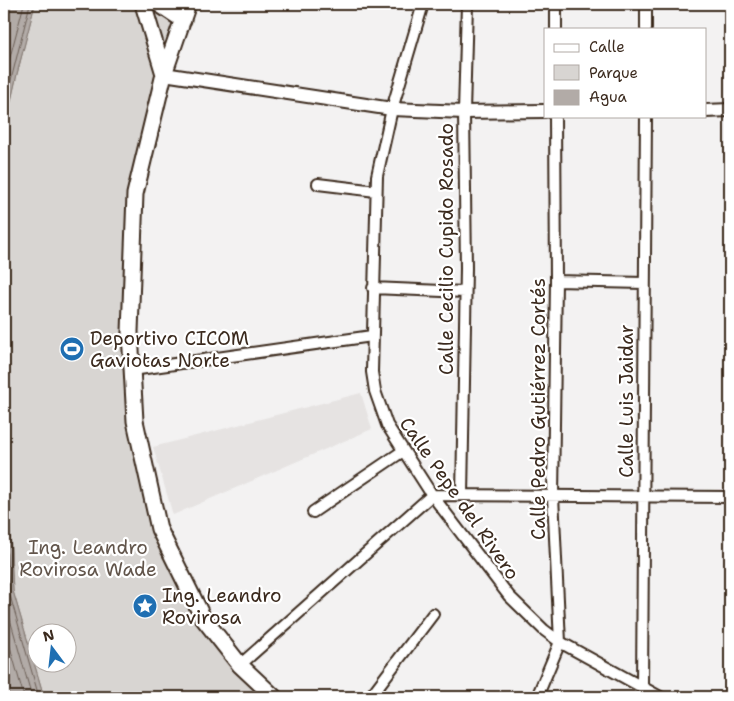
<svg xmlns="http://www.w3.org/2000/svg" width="734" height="701" font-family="'Shantell Sans',sans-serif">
	<rect width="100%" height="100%" fill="#f3f2f2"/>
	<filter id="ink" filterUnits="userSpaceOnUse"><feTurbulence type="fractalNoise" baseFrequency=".02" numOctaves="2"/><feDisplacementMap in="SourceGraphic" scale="10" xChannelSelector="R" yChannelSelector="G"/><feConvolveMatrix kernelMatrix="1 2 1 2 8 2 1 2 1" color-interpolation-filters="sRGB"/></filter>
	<g filter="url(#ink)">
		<path fill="#e6e3e2" d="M 361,393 L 372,429 L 173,515 L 153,447 Z"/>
		<path fill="#d8d5d2" stroke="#8a8078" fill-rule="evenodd" d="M 35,4 L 188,4 L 135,194 L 132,370 L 159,529 L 203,618 L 274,697 L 44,697 L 13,591 L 9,514 L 4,465 L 4,132 L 17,74 ZM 38,634 L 68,634 L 68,664 L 38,664 Z"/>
		<path fill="#b2aba7" stroke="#827770" d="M 4,4 L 35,4 L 17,74 L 4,131 Z
			M 4,465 L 9,514 L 13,591 L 44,697 L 4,697 Z"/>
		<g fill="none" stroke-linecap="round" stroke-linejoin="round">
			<path stroke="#6b5e55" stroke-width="1" d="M 4,80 L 24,4
				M 4,108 L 30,4
				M 4,509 L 9,592 L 39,697
				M 4,598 L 32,697
				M 4,625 L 24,697"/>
			<defs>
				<path id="minor" d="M 423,4 L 392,109 L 377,176 L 372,372 L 375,391 L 387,425 L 432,495 L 509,596 L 544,630 L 560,642 L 660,697
					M 556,29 L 556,4
					M 646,29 L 646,4
					M 318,184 L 376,191
					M 556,281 L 644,283
					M 373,288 L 465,292
					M 132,370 L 372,336
					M 462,495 L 466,268 L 464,112 L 467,4
					M 313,512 L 403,451
					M 240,665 L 432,495 L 730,497
					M 642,686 L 646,116
					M 370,697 L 433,614
					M 537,697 L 560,642 L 553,496 L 556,281 L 555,116"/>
				<path id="tertiary" d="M 164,74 L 392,109 L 464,112 L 545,111
					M 705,111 L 730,110"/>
				<path id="secondary" d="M 143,4 L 164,74
					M 159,4 L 183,20
					M 188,4 L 164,74 L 135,194 L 130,332 L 135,421 L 159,529 L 203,618 L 240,665 L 274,697"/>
			</defs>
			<use href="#minor" stroke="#3b2a1e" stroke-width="14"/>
			<use href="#tertiary" stroke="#3b2a1e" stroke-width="16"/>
			<use href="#secondary" stroke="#3b2a1e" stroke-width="19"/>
			<use href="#minor" stroke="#fff" stroke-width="10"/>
			<use href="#tertiary" stroke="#fff" stroke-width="12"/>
			<use href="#secondary" stroke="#fff" stroke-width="15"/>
		</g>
	</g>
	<defs>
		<symbol id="stadium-disc" viewBox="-11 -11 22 22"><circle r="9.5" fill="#1f6fb2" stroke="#fff"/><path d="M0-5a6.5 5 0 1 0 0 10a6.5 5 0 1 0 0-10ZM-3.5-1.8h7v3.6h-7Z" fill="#fff"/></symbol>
		<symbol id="sight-disc" viewBox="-11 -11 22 22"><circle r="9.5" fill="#1f6fb2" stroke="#fff"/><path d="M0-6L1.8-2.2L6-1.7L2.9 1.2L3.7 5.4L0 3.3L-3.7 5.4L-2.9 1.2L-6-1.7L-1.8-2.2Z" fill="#fff"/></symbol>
	</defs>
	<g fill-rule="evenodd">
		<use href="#stadium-disc" x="58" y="335" width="28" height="28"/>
		<use href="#sight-disc" x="131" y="592" width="28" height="28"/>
	</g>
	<g text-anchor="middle" stroke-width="4.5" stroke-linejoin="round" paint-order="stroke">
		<g font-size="19" fill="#3b2a1e" stroke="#fff">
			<text transform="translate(446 249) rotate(-90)" y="7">Calle Cecilio Cupido Rosado</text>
			<text transform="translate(626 401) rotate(-90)" y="7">Calle Luis Jaidar</text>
			<text transform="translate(538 409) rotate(-90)" y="7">Calle Pedro Gutiérrez Cortés</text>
			<text transform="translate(460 498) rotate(55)" y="7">Calle Pepe del Rivero</text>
		</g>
		<g font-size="19" fill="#3b2a1e" stroke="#fff" text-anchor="start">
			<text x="90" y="345">Deportivo CICOM<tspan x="90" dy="22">Gaviotas Norte</tspan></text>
			<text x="162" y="602">Ing. Leandro<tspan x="162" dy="22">Rovirosa</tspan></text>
		</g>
		<g font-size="19" fill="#62554b" stroke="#fff">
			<text x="88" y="554">Ing. Leandro<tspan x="88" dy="22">Rovirosa Wade</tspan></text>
		</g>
	</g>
	<rect width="734" height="701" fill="none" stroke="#fff" stroke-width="20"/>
	<rect x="10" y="10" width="714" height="681" fill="none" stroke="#3b2a1e" stroke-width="2" filter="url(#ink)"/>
	<rect x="544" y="28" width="162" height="90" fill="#ffffff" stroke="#b1aaa5"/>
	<rect x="554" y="44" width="25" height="8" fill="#ffffff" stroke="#b1aaa5"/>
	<text x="589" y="52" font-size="15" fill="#3b2a1e">Calle</text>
	<rect x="554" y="65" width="25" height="15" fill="#d8d5d2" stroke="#b1aaa5"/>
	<text x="589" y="78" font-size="15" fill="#3b2a1e">Parque</text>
	<rect x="554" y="90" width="25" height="15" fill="#b2aba7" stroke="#b1aaa5"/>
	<text x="589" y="102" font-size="15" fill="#3b2a1e">Agua</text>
	<g transform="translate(52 648) rotate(345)"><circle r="24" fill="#ffffff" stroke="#b1aaa5"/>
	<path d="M0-4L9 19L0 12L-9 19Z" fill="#1f6fb2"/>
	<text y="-8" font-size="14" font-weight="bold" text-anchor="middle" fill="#3b2a1e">N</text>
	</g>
</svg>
